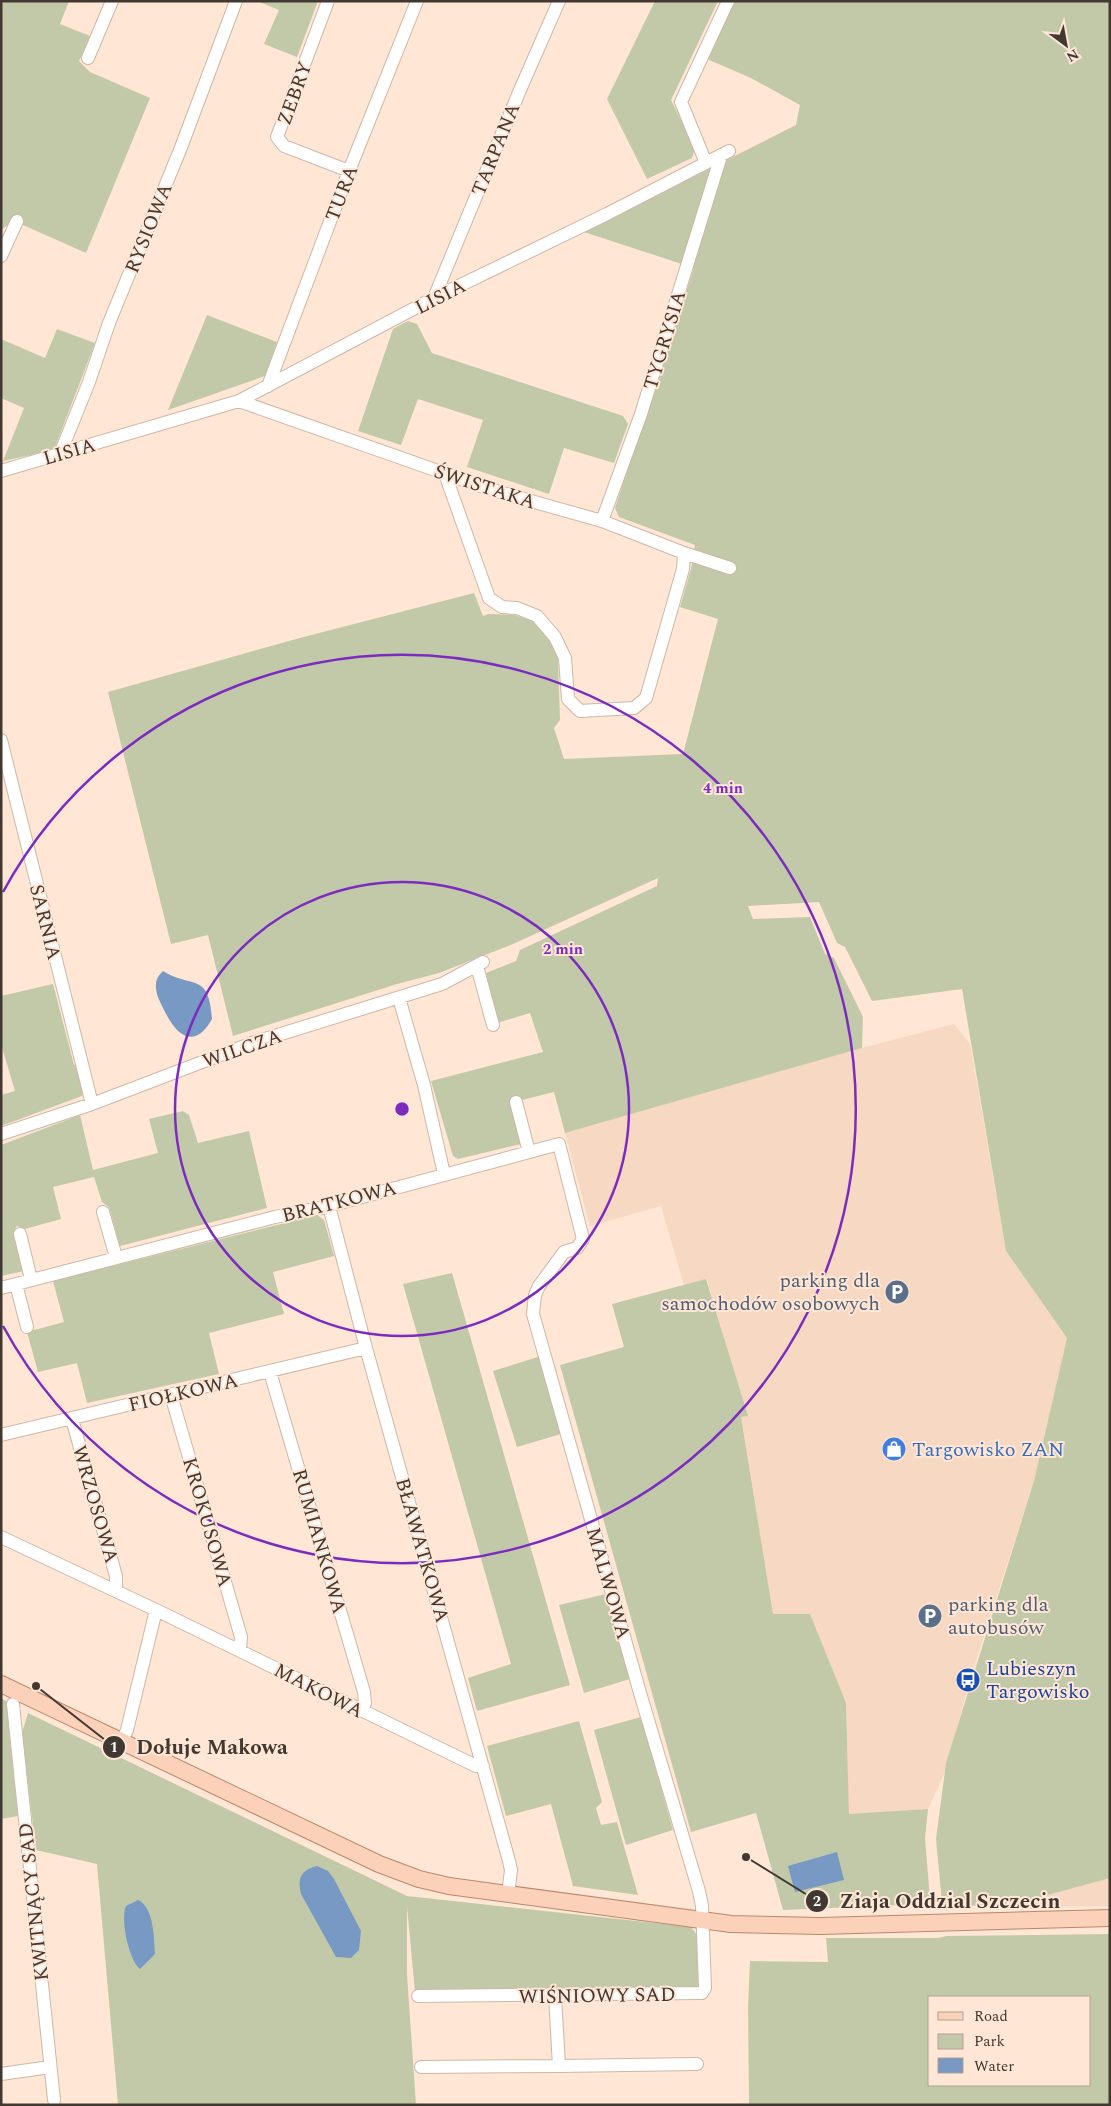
<svg xmlns="http://www.w3.org/2000/svg" width="1111" height="2106" font-family="Spectral,serif">
	<rect width="100%" height="100%" fill="#ffe6d5"/>
	<path fill="#f7d8c2" d="M 954,1024 L 970,1044 L 1006,1251 L 1067,1338 L 1034,1481 L 973,1670 L 943,1777 L 928,1809 L 849,1815 L 846,1703 L 773,1614 L 741,1417 L 747,1416 L 707,1279 L 684,1285 L 661,1206 L 590,1226 L 565,1133 L 862,1048 Z
		M 1110,1878 L 1110,1906 L 1001,1908 L 1040,1897 Z"/>
	<path fill="#c2c9a9" fill-rule="evenodd" d="M 1,1 L 69,1 L 60,24 L 90,36 L 79,61 L 90,72 L 150,98 L 86,253 L 23,225 L 9,224 L 1,230 Z
		M 257,1 L 318,1 L 297,57 L 264,44 L 279,10 Z
		M 655,1 L 718,1 L 671,100 L 695,148 L 692,158 L 647,179 L 607,99 Z
		M 735,1 L 1110,1 L 1110,1878 L 1001,1908 L 942,1903 L 936,1839 L 946,1763 L 1034,1481 L 1067,1338 L 1006,1251 L 962,989 L 872,1001 L 845,947 L 837,943 L 819,902 L 748,906 L 753,919 L 810,917 L 825,954 L 834,958 L 863,1017 L 862,1048 L 565,1133 L 554,1092 L 522,1100 L 521,1144 L 458,1159 L 453,1156 L 431,1081 L 543,1052 L 530,1013 L 497,1023 L 486,973 L 516,961 L 520,950 L 657,886 L 658,878 L 513,944 L 439,973 L 397,984 L 233,1036 L 208,935 L 171,944 L 108,692 L 296,639 L 474,593 L 483,616 L 489,614 L 514,615 L 534,621 L 548,638 L 558,659 L 560,720 L 554,728 L 564,759 L 683,754 L 718,619 L 680,607 L 691,569 L 695,545 L 619,517 L 615,508 L 694,268 L 584,232 L 796,125 L 800,105 L 751,78 L 707,59 Z
		M 207,315 L 277,342 L 265,376 L 168,410 Z
		M 408,321 L 417,324 L 432,353 L 623,416 L 628,424 L 614,463 L 564,448 L 549,494 L 467,467 L 483,420 L 418,399 L 401,445 L 358,431 L 393,329 Z
		M 57,329 L 95,343 L 54,450 L 3,461 L 24,408 L 1,398 L 1,339 L 45,358 Z
		M 53,984 L 74,1065 L 77,1064 L 83,1089 L 82,1096 L 1,1126 L 1,1095 L 15,1091 L 1,1044 L 1,996 Z
		M 183,1111 L 189,1115 L 198,1143 L 249,1131 L 267,1208 L 120,1246 L 109,1207 L 102,1202 L 94,1177 L 53,1187 L 61,1219 L 25,1229 L 17,1226 L 13,1233 L 24,1271 L 1,1276 L 1,1145 L 80,1115 L 93,1170 L 158,1153 L 149,1119 Z
		M 317,1215 L 324,1220 L 334,1256 L 273,1272 L 284,1314 L 209,1333 L 219,1374 L 87,1403 L 77,1363 L 38,1372 L 27,1332 L 64,1322 L 53,1281 Z
		M 452,1273 L 570,1685 L 477,1711 L 468,1678 L 511,1664 L 403,1284 Z
		M 706,1279 L 748,1416 L 741,1417 L 773,1614 L 810,1614 L 846,1703 L 849,1814 L 928,1809 L 925,1838 L 930,1899 L 924,1904 L 783,1910 L 756,1813 L 691,1832 L 560,1365 L 624,1347 L 612,1304 Z
		M 541,1356 L 561,1434 L 517,1447 L 493,1371 Z
		M 606,1594 L 630,1679 L 584,1693 L 559,1605 Z
		M 1,1698 L 6,1701 L 18,1816 L 1,1819 Z
		M 28,1713 L 407,1896 L 691,1927 L 697,1935 L 699,1985 L 694,1990 L 415,1992 L 407,1906 L 407,1974 L 416,2105 L 118,2105 L 97,1864 L 36,1850 L 22,1733 Z
		M 641,1717 L 673,1830 L 626,1845 L 594,1730 Z
		M 579,1721 L 602,1802 L 596,1808 L 601,1825 L 617,1822 L 638,1895 L 573,1886 L 551,1804 L 506,1816 L 487,1746 Z
		M 1110,1934 L 1110,2105 L 749,2105 L 748,2008 L 750,1961 L 828,1962 L 826,1938 L 938,1938 L 947,1936 ZM 930,1997 L 1090,1997 L 1090,2085 L 930,2085 Z"/>
	<path fill="#7899c3" d="M 163,971 C 192,989 209,971 212,1019 C 194,1051 176,1035 164,1010 C 160,1002 155,993 156,984 C 156,979 159,975 163,971 Z
		M 837,1852 L 844,1880 L 795,1892 L 788,1866 Z
		M 317,1866 L 328,1871 L 334,1879 L 361,1931 L 359,1950 L 351,1958 L 336,1957 L 301,1894 C 297,1878 301,1870 317,1866 Z
		M 138,1900 C 154,1907 154,1938 155,1954 L 140,1969 C 129,1960 120,1920 126,1906 Z"/>
	<g fill="none" stroke-linecap="round" stroke-linejoin="round">
		<defs>
			<path id="minor" d="M 328,1 L 277,137 L 284,146 L 349,171
				M 88,58 L 112,1
				M 706,163 L 681,102 L 728,1
				M 1,256 L 17,221
				M 434,298 L 520,90 L 559,1
				M 268,386 L 349,171 L 417,1
				M 239,401 L 492,490 L 602,521 L 684,553 L 730,568
				M 60,454 L 89,382 L 109,323 L 180,150 L 236,1
				M 1,471 L 239,401 L 434,298 L 607,214 L 729,151
				M 445,474 L 489,598 L 502,607 L 517,608 L 537,616 L 555,637 L 565,658 L 568,699 L 580,711 L 634,708 L 646,698 L 683,569 L 684,553
				M 602,521 L 641,414 L 721,156
				M 1,740 L 92,1104
				M 477,966 L 493,1025
				M 399,998 L 424,1085 L 444,1174
				M 516,1102 L 529,1152
				M 1,1134 L 92,1104 L 252,1043 L 442,984 L 483,962
				M 329,1206 L 366,1348 L 509,1861 L 511,1870 L 508,1895
				M 103,1212 L 116,1257
				M 20,1234 L 31,1279
				M 16,1284 L 27,1327
				M 1,1288 L 275,1217 L 329,1206 L 559,1144 L 583,1239 L 577,1248 L 564,1252 L 539,1286 L 535,1295 L 533,1314 L 640,1693 L 699,1891 L 702,1906 L 705,1988 L 702,1993 L 418,1996
				M 270,1372 L 364,1692 L 365,1703 L 361,1711
				M 171,1395 L 241,1637 L 240,1650
				M 72,1419 L 116,1576 L 116,1590
				M 1,1435 L 366,1348
				M 1,1537 L 156,1610 L 127,1730 L 122,1741
				M 156,1610 L 476,1766 L 483,1766
				M 13,1704 L 54,2100
				M 555,1996 L 559,2066 L 697,2064
				M 421,2067 L 559,2066
				M 1,2074 L 50,2067"/>
			<path id="major" d="M 1,1684 L 379,1864 L 419,1879 L 449,1886 L 731,1924 L 820,1926 L 1110,1918"/>
		</defs>
		<use href="#minor" stroke="#ceb7a6" stroke-width="14"/>
		<use href="#major" stroke="#b9886b" stroke-width="18"/>
		<use href="#minor" stroke="#fff" stroke-width="12"/>
		<use href="#major" stroke="#fbd1b9" stroke-width="16"/>
	</g>
	<g fill="none" stroke="#7b2cbf" stroke-width="2.5">
		<circle cx="402" cy="1109" r="227"/>
		<path d="M3 892A454 454 0 1 1 3 1326"/>
	</g>
	<defs>
		<symbol id="parking-disc" viewBox="-11 -11 22 22"><circle r="9.5" fill="#5c6f8a" stroke="#ffe6d5"/><path d="M-3.5-5.5H1a3.5 3.5 0 0 1 0 7H-1V5.5H-3.5ZM-1-3.4V-.6H.8a1.4 1.4 0 0 0 0-2.8Z" fill="#fff"/></symbol>
		<symbol id="shop-disc" viewBox="-11 -11 22 22"><circle r="9.5" fill="#3f7fe0" stroke="#ffe6d5"/><path d="M-5-2.5h2.3a2.7 3.5 0 0 1 5.4 0H5L5.5 6h-11ZM-1.5-2.5h3a1.5 2.3 0 0 0-3 0Z" fill="#fff"/></symbol>
		<symbol id="bus-disc" viewBox="-11 -11 22 22"><circle r="9.5" fill="#1a4fb4" stroke="#ffe6d5"/><path d="M-5-6H5V4H4V6H2V4H-2V6H-4V4H-5ZM-3.5-4V0h7V-4ZM-3.5 1.2v1.5H-2V1.2ZM2 1.2v1.5H3.5V1.2Z" fill="#fff"/></symbol>
	</defs>
	<g fill-rule="evenodd">
		<use href="#parking-disc" x="883" y="1278" width="28" height="28"/>
		<use href="#shop-disc" x="880" y="1435" width="28" height="28"/>
		<use href="#parking-disc" x="916" y="1602" width="28" height="28"/>
		<use href="#bus-disc" x="954" y="1666" width="28" height="28"/>
	</g>
	<g text-anchor="middle" stroke-width="4" stroke-linejoin="round" paint-order="stroke">
		<g font-size="20" fill="#413831" stroke="#ffe6d5">
			<text transform="translate(294 93) rotate(-70)" y="7">ZEBRY</text>
			<text transform="translate(495 149) rotate(-68)" y="7">TARPANA</text>
			<text transform="translate(341 193) rotate(-69)" y="7">TURA</text>
			<text transform="translate(148 228) rotate(-68)" y="7">RYSIOWA</text>
			<text transform="translate(440 296) rotate(-27)" y="7">LISIA</text>
			<text transform="translate(664 340) rotate(-73)" y="7">TYGRYSIA</text>
			<text transform="translate(69 451) rotate(-16)" y="7">LISIA</text>
			<text transform="translate(485 486) rotate(18)" y="7">ŚWISTAKA</text>
			<text transform="translate(46 922) rotate(76)" y="7">SARNIA</text>
			<text transform="translate(242 1048) rotate(-19)" y="7">WILCZA</text>
			<text transform="translate(339 1201) rotate(-14)" y="7">BRATKOWA</text>
			<text transform="translate(183 1392) rotate(-13)" y="7">FIOŁKOWA</text>
			<text transform="translate(96 1504) rotate(74)" y="7">WRZOSOWA</text>
			<text transform="translate(208 1522) rotate(74)" y="7">KROKUSOWA</text>
			<text transform="translate(320 1541) rotate(74)" y="7">RUMIANKOWA</text>
			<text transform="translate(423 1550) rotate(74)" y="7">BŁAWATKOWA</text>
			<text transform="translate(609 1583) rotate(74)" y="7">MALWOWA</text>
			<text transform="translate(319 1690) rotate(27)" y="7">MAKOWA</text>
			<text transform="translate(33 1902) rotate(-96)" y="7">KWITNĄCY SAD</text>
			<text transform="translate(597 1995) rotate(-1)" y="7">WIŚNIOWY SAD</text>
		</g>
		<g font-size="20" fill="#4e5e75" stroke="#ffe6d5" text-anchor="end">
			<text x="880" y="1287">parking dla<tspan x="880" dy="23">samochodów osobowych</tspan></text>
			<text x="948" y="1611" text-anchor="start">parking dla<tspan x="948" dy="23">autobusów</tspan></text>
		</g>
		<g font-size="20" fill="#366cbe" stroke="#ffe6d5" text-anchor="start">
			<text x="912" y="1456">Targowisko ZAN</text>
		</g>
		<g font-size="20" fill="#164399" stroke="#ffe6d5" text-anchor="start">
			<text x="986" y="1675">Lubieszyn<tspan x="986" dy="23">Targowisko</tspan></text>
		</g>
	</g>
	<circle cx="402" cy="1109" r="8" fill="#7b2cbf" stroke="#ffe6d5" stroke-width="2.5"/>
	<g font-size="15" text-anchor="middle" font-weight="bold" fill="#7b2cbf" stroke="#ffe6d5" stroke-width="4" stroke-linejoin="round" paint-order="stroke">
		<text x="723" y="793">4 min</text>
		<text x="563" y="954">2 min</text>
	</g>
	<path fill="none" stroke="#413831" stroke-width="2" d="M36 1686L114 1747M746 1857L817 1901"/>
	<g fill="#413831" stroke="#ffe6d5" stroke-width="2">
		<circle cx="36" cy="1686" r="5"/>
		<circle cx="746" cy="1857" r="5"/>
		<circle cx="114" cy="1747" r="12"/>
		<circle cx="817" cy="1901" r="12"/>
	</g>
	<g font-size="15" text-anchor="middle" font-weight="bold" fill="#fff">
		<text x="114" y="1752">1</text>
		<text x="817" y="1906">2</text>
	</g>
	<g font-size="21" text-anchor="middle" font-weight="bold" fill="#413831" stroke="#ffe6d5" stroke-width="4" stroke-linejoin="round" paint-order="stroke">
		<text x="212" y="1754">Dołuje Makowa</text>
		<text x="950" y="1908">Ziaja Oddzial Szczecin</text>
	</g>
	<rect width="1111" height="2106" fill="none" stroke="#413831" stroke-width="5"/>
	<rect x="928" y="1996" width="162" height="90" fill="#ffe6d5" stroke="#b3a093"/>
	<rect x="938" y="2012" width="25" height="8" fill="#fbd1b9" stroke="#b3a093"/>
	<text x="974" y="2021" font-size="15" fill="#413831">Road</text>
	<rect x="938" y="2034" width="25" height="15" fill="#c2c9a9" stroke="#b3a093"/>
	<text x="974" y="2046" font-size="15" fill="#413831">Park</text>
	<rect x="938" y="2058" width="25" height="15" fill="#7899c3" stroke="#b3a093"/>
	<text x="974" y="2071" font-size="15" fill="#413831">Water</text>
	<g transform="translate(1066 45) rotate(148)" stroke="#ffe6d5" stroke-width="4" paint-order="stroke">
	<path d="M0-4L9 19L0 12L-9 19Z" fill="#413831"/>
	<text y="-8" font-size="14" font-weight="bold" text-anchor="middle" fill="#413831">N</text>
	</g>
</svg>
